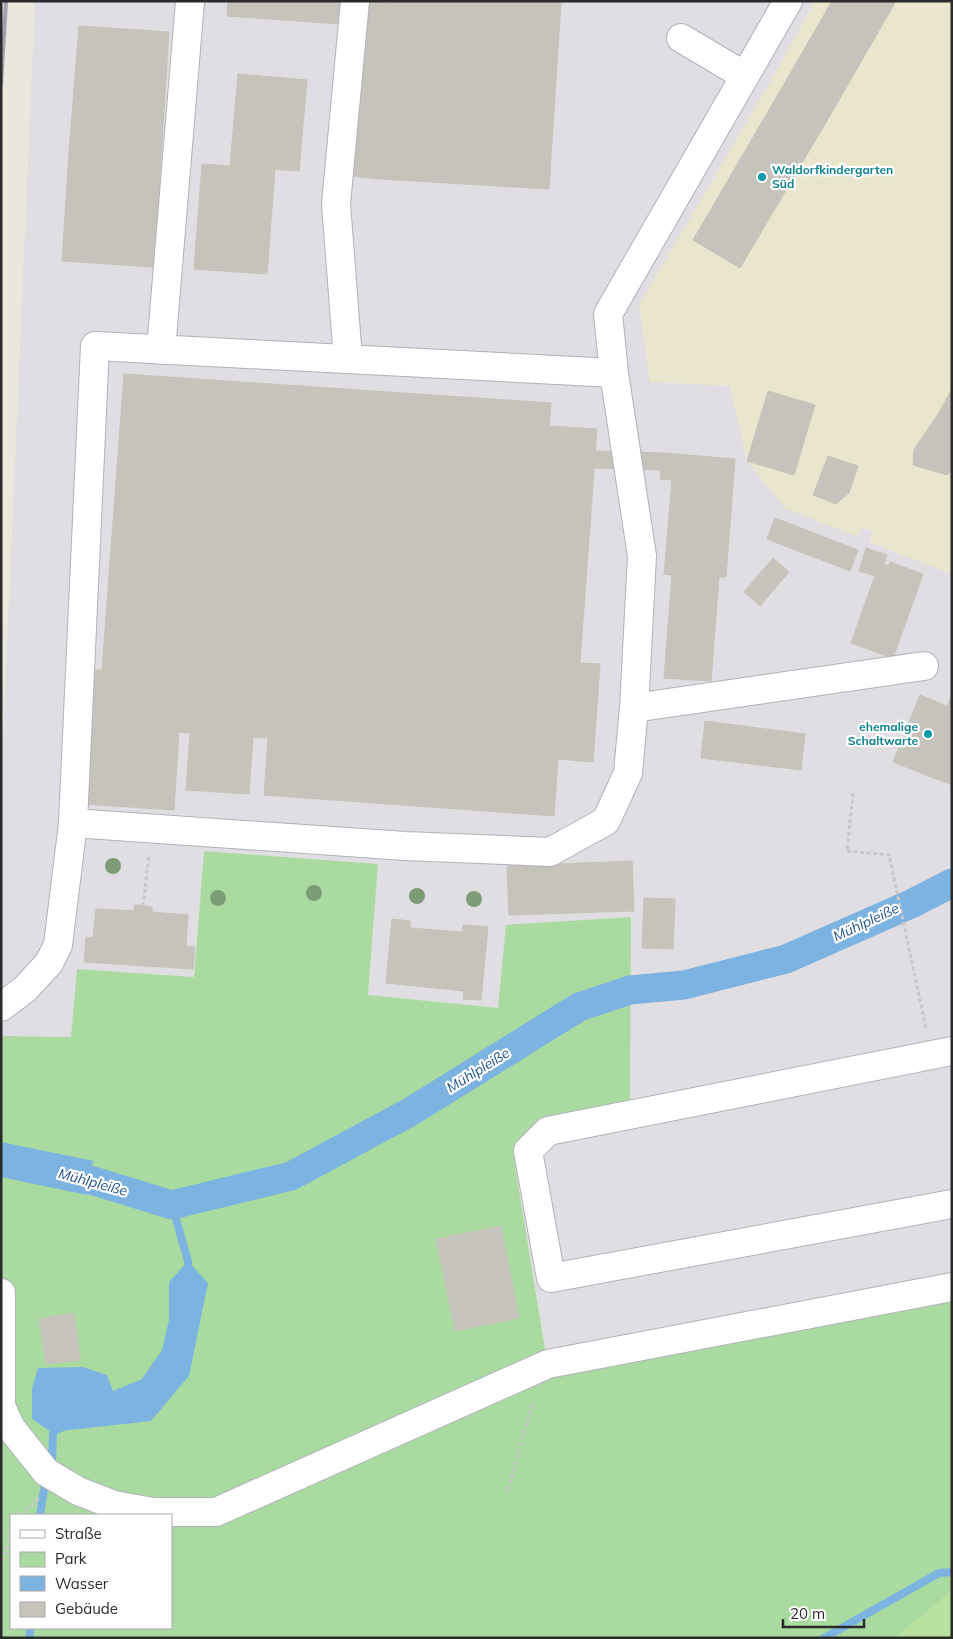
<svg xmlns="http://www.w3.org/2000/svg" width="953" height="1639" font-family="Mulish,sans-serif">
	<rect width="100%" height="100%" fill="#eae7dd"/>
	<path fill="#e0dde3" d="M 35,1 L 815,1 L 772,79 L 730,386 L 747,461 L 858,537 L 861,527 L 873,531 L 870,542 L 952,574 L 952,1287 L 546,1355 L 513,1153 L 544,1121 L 630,1103 L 631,917 L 498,1008 L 368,995 L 378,864 L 204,851 L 194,977 L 77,969 L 71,1037 L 1,1036 L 1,788 Z"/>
	<path fill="#eae6ce" d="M 815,1 L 952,1 L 952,574 L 869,542 L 873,531 L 862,527 L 858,537 L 785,508 L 747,461 L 730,386 L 650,382 L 639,305 L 772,79 Z"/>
	<path fill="#a9dba0" d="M 204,851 L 378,864 L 368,995 L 498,1008 L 506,925 L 631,917 L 630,1103 L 544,1121 L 513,1153 L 546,1355 L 216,1512 L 78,1491 L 11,1428 L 1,1293 L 1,1036 L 71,1037 L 77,969 L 194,977 Z
		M 952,1297 L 952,1591 L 895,1638 L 1,1638 L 1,1429 L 127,1515 L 11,1515 L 11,1628 L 171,1628 L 171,1520 L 543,1378 Z"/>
	<path fill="#b7e19c" d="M 952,1591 L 952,1638 L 895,1638 Z"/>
	<path fill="#7cb3e1" d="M 1,1142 L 94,1161 L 84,1178 L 87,1195 L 1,1177 Z
		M 188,1261 L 208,1283 L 189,1376 L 151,1421 L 51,1432 L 32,1419 L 32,1388 L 38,1368 L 83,1367 L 107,1375 L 113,1391 L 142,1379 L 162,1350 L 169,1320 L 169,1282 Z"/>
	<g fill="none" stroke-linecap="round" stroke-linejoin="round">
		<path stroke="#7cb3e1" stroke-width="8" d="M 172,1205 L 188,1261 L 188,1271
			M 52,1460 L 53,1432 L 61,1428
			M 40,1515 L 45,1483
			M 30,1638 L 30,1628
			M 824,1638 L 939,1573 L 952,1572"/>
		<path stroke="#7cb3e1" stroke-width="29" d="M 1,1162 L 84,1178 L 172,1205 L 291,1176 L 410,1112 L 579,1007 L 630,990 L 684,985 L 786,959 L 911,904 L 952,883"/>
	</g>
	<path fill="#c6c3bd" stroke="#c5c3b7" d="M 228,1 L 343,1 L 341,24 L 227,16 Z
		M 362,1 L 391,1 L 380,179 L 350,176 Z
		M 391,1 L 561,1 L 549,189 L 380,179 Z
		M 832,1 L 896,1 L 831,114 L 783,86 Z
		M 79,26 L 169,32 L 161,158 L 69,152 Z
		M 238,74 L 307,80 L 299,171 L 230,166 Z
		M 783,86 L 831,114 L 740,268 L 693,240 Z
		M 69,152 L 161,158 L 154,267 L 62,261 Z
		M 202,164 L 275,169 L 267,274 L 194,269 Z
		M 124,374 L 551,403 L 549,426 L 597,429 L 580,663 L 600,664 L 593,762 L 558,759 L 554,816 L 264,795 L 268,738 L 253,737 L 249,794 L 186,790 L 190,733 L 179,732 L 174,810 L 84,804 L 94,670 L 102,670 Z
		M 952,389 L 952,471 L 947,475 L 913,465 L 914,449 L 937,416 Z
		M 768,391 L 815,405 L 794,475 L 747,461 Z
		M 596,451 L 663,453 L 661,470 L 595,468 Z
		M 663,453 L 735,459 L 726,577 L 719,577 L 711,681 L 664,678 L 672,575 L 664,574 L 672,480 L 660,479 Z
		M 828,456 L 858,466 L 849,493 L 836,504 L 813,495 Z
		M 775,518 L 858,550 L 850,571 L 767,539 Z
		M 866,548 L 887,555 L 884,564 L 889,566 L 890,562 L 923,574 L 915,597 L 873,581 L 875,576 L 859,571 Z
		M 773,558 L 789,572 L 760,606 L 744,592 Z
		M 873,581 L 915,597 L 893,658 L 851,643 Z
		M 920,695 L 947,706 L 952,695 L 952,785 L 893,762 Z
		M 705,721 L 805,734 L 801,770 L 701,758 Z
		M 632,861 L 634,911 L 509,915 L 507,866 Z
		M 644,898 L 675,899 L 673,949 L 642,948 Z
		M 135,905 L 152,907 L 152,912 L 188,915 L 186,946 L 195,947 L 193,969 L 84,962 L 86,937 L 93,938 L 96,909 L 134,911 Z
		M 392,919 L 410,921 L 410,928 L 462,932 L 463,925 L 488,927 L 481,1000 L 463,999 L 464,991 L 386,983 Z
		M 501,1226 L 519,1318 L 455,1331 L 436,1239 Z
		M 74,1313 L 80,1360 L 46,1364 L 39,1319 Z"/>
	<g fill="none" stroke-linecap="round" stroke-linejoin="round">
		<defs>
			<path id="minor" d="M 681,38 L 745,76
				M 161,350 L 190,1
				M 348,359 L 336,204 L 355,1
				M 634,708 L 924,666
				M 73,823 L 95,346 L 614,373
				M 1,1007 L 25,989 L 49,963 L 58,945 L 73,823 L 405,846 L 550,852 L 606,821 L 628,773 L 634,708 L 642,556 L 614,373 L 608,314 L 788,1
				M 952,1051 L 548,1131 L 528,1151 L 551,1278 L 952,1204
				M 1,1293 L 1,1400
				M 1,1406 L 11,1428 L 46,1472 L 78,1491 L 114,1505 L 153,1512 L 216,1512 L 548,1364 L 952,1287"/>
		</defs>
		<use href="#minor" stroke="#b1b1bc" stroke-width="30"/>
		<path stroke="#c8c8c8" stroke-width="3" stroke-dasharray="4 2.5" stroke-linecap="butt" d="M 853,793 L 847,851 L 889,855 L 926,1028
			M 143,906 L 149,856
			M 508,1490 L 533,1401
			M 22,1515 L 39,1498
			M 1,1568 L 11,1531"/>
		<use href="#minor" stroke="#fff" stroke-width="28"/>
		<path stroke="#a1a1b2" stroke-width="4" d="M 1,84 L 6,1"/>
	</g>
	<g fill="#7d9c76">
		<circle cx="113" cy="866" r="8"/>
		<circle cx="314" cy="893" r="8"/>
		<circle cx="417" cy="896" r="8"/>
		<circle cx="218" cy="898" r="8"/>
		<circle cx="474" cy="899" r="8"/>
	</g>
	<g fill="#0f9aa8" stroke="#fff" stroke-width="2">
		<circle cx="762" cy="177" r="5"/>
		<circle cx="928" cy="734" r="5"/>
	</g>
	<g text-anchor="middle" stroke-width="4.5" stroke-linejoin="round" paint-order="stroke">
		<g font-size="12" font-weight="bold" fill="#0d838f" stroke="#fff" text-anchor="start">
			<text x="772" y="174">Waldorfkindergarten<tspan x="772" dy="14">Süd</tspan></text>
			<text x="918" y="731" text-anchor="end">ehemalige<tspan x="918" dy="14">Schaltwarte</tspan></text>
		</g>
		<g font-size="14" font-style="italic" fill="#1c508b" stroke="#fff">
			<text transform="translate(866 922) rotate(-25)" y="5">Mühlpleiße</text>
			<text transform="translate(478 1070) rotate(-32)" y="5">Mühlpleiße</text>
			<text transform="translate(93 1182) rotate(15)" y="5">Mühlpleiße</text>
		</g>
	</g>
	<rect width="953" height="1639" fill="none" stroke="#2a2a2a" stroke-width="5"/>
	<rect x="10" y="1514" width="162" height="115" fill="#ffffff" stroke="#aaaaaa"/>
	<rect x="20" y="1530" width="25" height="8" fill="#ffffff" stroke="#aaaaaa"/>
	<text x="55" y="1539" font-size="15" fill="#2a2a2a">Straße</text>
	<rect x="20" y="1552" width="25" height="15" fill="#a9dba0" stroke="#aaaaaa"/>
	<text x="55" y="1564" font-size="15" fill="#2a2a2a">Park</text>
	<rect x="20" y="1576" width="25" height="15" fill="#7cb3e1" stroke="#aaaaaa"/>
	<text x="55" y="1589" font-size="15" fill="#2a2a2a">Wasser</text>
	<rect x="20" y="1602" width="25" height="15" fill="#c6c3bd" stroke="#aaaaaa"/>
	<text x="55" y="1614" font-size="15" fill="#2a2a2a">Gebäude</text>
	<path d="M783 1619v8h81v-8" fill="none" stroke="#2a2a2a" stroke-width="2.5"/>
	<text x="790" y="1619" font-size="15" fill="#2a2a2a" stroke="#ffffff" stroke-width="4" paint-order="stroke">20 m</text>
</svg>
